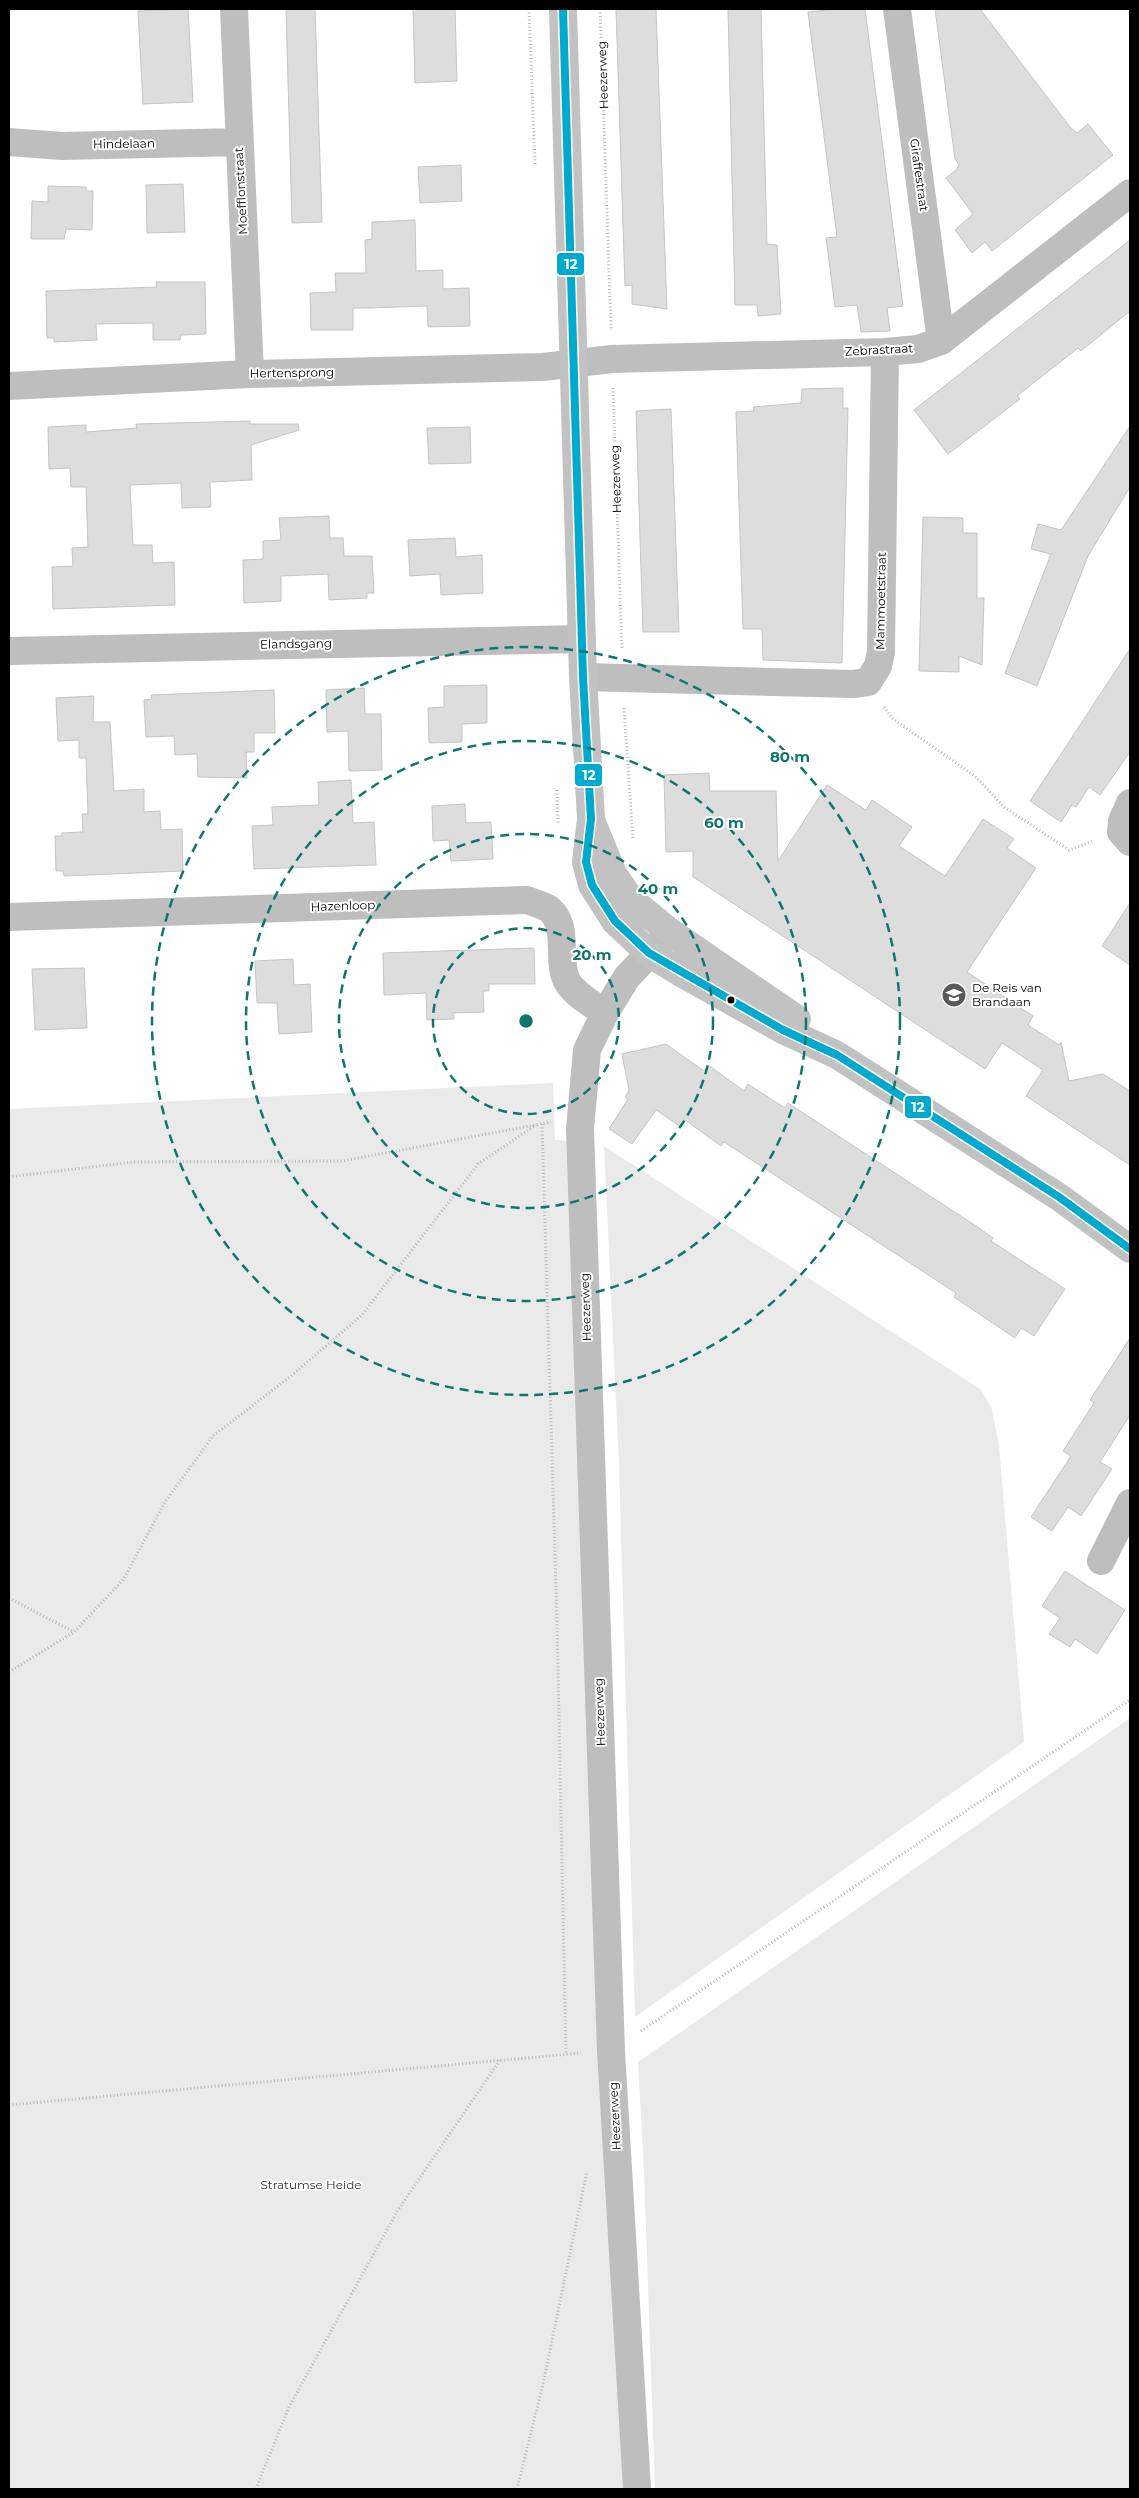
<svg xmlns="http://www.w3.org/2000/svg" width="1139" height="2498" font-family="Montserrat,sans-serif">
	<rect width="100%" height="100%" fill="#fff"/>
	<path fill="#eaeaea" d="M 553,1083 L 555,1140 L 571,1141 L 630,2489 L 9,2489 L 9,1109 Z
		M 604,1146 L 980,1389 L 991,1406 L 999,1445 L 1024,1742 L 635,2017 L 619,1464 Z
		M 1130,1718 L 1130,2489 L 655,2489 L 644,2171 L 638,2062 Z"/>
	<path fill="#ddd" stroke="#c5c5c5" d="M 188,9 L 193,102 L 143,104 L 138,11 Z
		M 286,9 L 315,9 L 322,222 L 292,223 Z
		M 413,9 L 455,9 L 457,81 L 415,83 Z
		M 616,9 L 656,9 L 667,309 L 632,304 L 632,285 L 625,286 Z
		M 728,9 L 761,9 L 767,244 L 777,245 L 781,314 L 758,316 L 757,305 L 735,305 Z
		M 837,9 L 865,9 L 903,306 L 887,308 L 890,331 L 861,332 L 857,305 L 835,307 L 826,238 L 837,237 L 808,12 Z
		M 935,9 L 980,9 L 1070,127 L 1077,133 L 1088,124 L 1113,155 L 992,251 L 985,242 L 972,253 L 955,230 L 973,214 L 946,178 L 956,170 L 959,165 L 955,159 Z
		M 461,165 L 462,201 L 420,203 L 418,167 Z
		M 183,184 L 185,232 L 147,233 L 146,185 Z
		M 48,186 L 86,187 L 86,191 L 93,191 L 92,230 L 66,229 L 64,239 L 31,239 L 32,201 L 48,202 Z
		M 415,220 L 416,271 L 443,270 L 443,289 L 469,288 L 470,326 L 428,327 L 427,306 L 369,308 L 353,308 L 353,330 L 311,330 L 310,293 L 336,292 L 335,273 L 366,273 L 365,240 L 372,239 L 372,222 Z
		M 1130,240 L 1130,311 L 1081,351 L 1078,348 L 1017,396 L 1020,399 L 948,454 L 914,410 Z
		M 156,282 L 205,282 L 206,334 L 181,335 L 180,340 L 153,340 L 153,323 L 96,324 L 97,340 L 54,342 L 54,338 L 47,338 L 46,291 L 157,287 Z
		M 843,388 L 843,408 L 848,408 L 842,663 L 763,660 L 762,629 L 743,629 L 736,412 L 754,411 L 753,407 L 801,403 L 802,389 Z
		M 671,409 L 679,632 L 643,632 L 636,411 Z
		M 250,421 L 250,424 L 298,424 L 299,430 L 251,445 L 252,480 L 210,482 L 211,507 L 182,508 L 181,483 L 130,485 L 133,545 L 152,545 L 153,563 L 174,562 L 175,605 L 53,609 L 52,567 L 73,566 L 72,548 L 88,547 L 86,487 L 71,487 L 70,468 L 49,469 L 48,427 L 86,425 L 86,432 L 137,428 L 136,424 Z
		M 1130,426 L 1130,487 L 1088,556 L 1037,686 L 1005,673 L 1051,554 L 1031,549 L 1038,524 L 1061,530 Z
		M 470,427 L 471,463 L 429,464 L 427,428 Z
		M 329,516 L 330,538 L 343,538 L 344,556 L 372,556 L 374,593 L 367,593 L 367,598 L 329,600 L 328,574 L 281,576 L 281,601 L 244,603 L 243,560 L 263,559 L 263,541 L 281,540 L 279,518 Z
		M 923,517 L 963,518 L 963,533 L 977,533 L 977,598 L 984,598 L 982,665 L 959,656 L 959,672 L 919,671 Z
		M 455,538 L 456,557 L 482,555 L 483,593 L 441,595 L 440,574 L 410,576 L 408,540 Z
		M 1130,649 L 1130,752 L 1100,795 L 1089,787 L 1076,807 L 1072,805 L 1061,822 L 1030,801 Z
		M 487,685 L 487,723 L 462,724 L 462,742 L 429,743 L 428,708 L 444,707 L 444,686 Z
		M 364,688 L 365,714 L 381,714 L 382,770 L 349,771 L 348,731 L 327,732 L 326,690 Z
		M 274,690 L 275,733 L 254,733 L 254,752 L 246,752 L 247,778 L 198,777 L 197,754 L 175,755 L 174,736 L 146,737 L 144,700 L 152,699 L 151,695 Z
		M 94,696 L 93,722 L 110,722 L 114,791 L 144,789 L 144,812 L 160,811 L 161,830 L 182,829 L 183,871 L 64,876 L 63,871 L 56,871 L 55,836 L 62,836 L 62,833 L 83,832 L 82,814 L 88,814 L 86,758 L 79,758 L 79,740 L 58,741 L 56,698 Z
		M 709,773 L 710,791 L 776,791 L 778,861 L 827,785 L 866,810 L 872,800 L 912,827 L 899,846 L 945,876 L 983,819 L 1014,839 L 1007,848 L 1036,868 L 967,972 L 1033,1016 L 1028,1025 L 1059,1045 L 1061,1042 L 1069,1081 L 1103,1074 L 1130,1091 L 1130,1165 L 1026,1096 L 1043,1070 L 1002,1043 L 985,1069 L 693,877 L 693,851 L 666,852 L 664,775 Z
		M 351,780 L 353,823 L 374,822 L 376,865 L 254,869 L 252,826 L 273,825 L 272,807 L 319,805 L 318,782 Z
		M 465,804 L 466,823 L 491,822 L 493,859 L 451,861 L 449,840 L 433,841 L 432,806 Z
		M 1130,903 L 1130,965 L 1102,946 Z
		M 534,948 L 535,984 L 489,984 L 489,991 L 483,991 L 484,1012 L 453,1013 L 454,1019 L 427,1020 L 426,993 L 384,995 L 383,953 Z
		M 293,959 L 294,985 L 310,984 L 312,1032 L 279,1034 L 277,1003 L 257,1003 L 255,961 Z
		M 84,968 L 87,1028 L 35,1030 L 32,969 Z
		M 666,1044 L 704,1071 L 708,1065 L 744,1091 L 748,1084 L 785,1108 L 788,1103 L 976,1226 L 993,1238 L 991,1241 L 1065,1289 L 1034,1336 L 1021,1328 L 1015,1338 L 954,1297 L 956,1293 L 724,1142 L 721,1146 L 685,1120 L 681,1127 L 656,1110 L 632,1144 L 609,1129 L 628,1099 L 625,1097 L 629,1090 L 622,1054 Z
		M 1130,1338 L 1130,1415 L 1100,1462 L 1112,1469 L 1081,1516 L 1068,1507 L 1052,1531 L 1031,1517 L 1071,1456 L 1063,1451 L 1094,1403 L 1090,1400 Z
		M 1065,1571 L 1125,1610 L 1097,1654 L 1075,1639 L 1070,1647 L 1049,1634 L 1060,1618 L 1042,1606 Z"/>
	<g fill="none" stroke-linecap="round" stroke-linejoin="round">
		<path stroke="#b8b8b8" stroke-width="3" stroke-dasharray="1 2.5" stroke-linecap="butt" d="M 529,9 L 535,164
			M 600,9 L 611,330
			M 613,388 L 622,649
			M 884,707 L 893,719 L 975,776 L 1004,807 L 1069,850 L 1094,841
			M 624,708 L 633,839
			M 557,790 L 558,824
			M 542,1124 L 557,1622 L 566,2055
			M 9,1177 L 133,1162 L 343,1161 L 551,1122
			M 9,1598 L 74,1632
			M 9,1672 L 74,1632 L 123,1580 L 165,1502 L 213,1436 L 291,1376 L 362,1315 L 478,1164 L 536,1125
			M 641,2031 L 1130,1700
			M 9,2105 L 581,2053
			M 256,2489 L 289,2407 L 398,2210 L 500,2060
			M 517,2489 L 543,2384 L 587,2171"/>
		<path stroke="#bebebe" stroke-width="28" d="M 234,9 L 250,374
			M 897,9 L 941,341
			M 9,142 L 62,146 L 239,142
			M 9,386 L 250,374 L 543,367 L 612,359 L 885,352 L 918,349 L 941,341 L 1130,193
			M 9,651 L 582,639
			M 583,677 L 853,684 L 868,682 L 878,666 L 881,652 L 885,352
			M 1130,803 L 1122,821 L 1121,832 L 1130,842
			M 9,917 L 527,900 C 534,903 543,905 549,909 C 571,927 555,962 568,983 C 577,996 592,1004 605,1013
			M 1101,1561 L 1130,1503
			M 637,2489 L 611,2051 L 580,1129 L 587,1050 L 605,1013 L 627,977 L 670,932"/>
		<path stroke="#c2c2c2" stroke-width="28" d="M 563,9 L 583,677 L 591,819 L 586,862 L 592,885 L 615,921 L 649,953 L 683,974 L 783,1030 L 837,1055 L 1059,1197 L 1130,1249
			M 591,820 L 613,874 L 631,900 L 670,932 L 797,1019"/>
		<defs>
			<path id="bus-1" d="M 563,9 L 583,677 L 591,819 L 586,862 L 592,885 L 615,921 L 649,953 L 783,1030 L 837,1055 L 1059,1197 L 1130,1249"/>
		</defs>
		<use href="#bus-1" stroke="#fff" stroke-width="11"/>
		<use href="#bus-1" stroke="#00a9ce" stroke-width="8"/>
	</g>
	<g fill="none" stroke="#0f766e" stroke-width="2.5" stroke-dasharray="9 6">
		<circle cx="526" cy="1021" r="93"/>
		<circle cx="526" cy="1021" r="187"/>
		<circle cx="526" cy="1021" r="280"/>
		<circle cx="526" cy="1021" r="374"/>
	</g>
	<defs>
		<symbol id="school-disc" viewBox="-11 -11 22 22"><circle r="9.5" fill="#595959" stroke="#fff"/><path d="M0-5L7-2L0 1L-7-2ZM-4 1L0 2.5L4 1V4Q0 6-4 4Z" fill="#fff"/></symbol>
	</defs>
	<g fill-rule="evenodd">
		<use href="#school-disc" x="940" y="981" width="28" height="28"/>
	</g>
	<circle fill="#000" stroke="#fff" stroke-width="2" cx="731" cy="1000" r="4.5"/>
	<g text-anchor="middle" stroke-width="4" stroke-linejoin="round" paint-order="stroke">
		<g font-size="12" fill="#000" stroke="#fff">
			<text transform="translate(603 75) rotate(-92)" y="4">Heezerweg</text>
			<text transform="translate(124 144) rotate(-1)" y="4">Hindelaan</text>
			<text transform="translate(919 175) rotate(82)" y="4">Giraffestraat</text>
			<text transform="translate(241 191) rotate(-93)" y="4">Moefflonstraat</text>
			<text transform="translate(879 350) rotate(-3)" y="4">Zebrastraat</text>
			<text transform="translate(292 373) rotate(-1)" y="4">Hertensprong</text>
			<text transform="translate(616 479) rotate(-92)" y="4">Heezerweg</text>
			<text transform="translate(881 601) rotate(-89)" y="4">Mammoetstraat</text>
			<text transform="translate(296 644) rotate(-1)" y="4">Elandsgang</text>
			<text transform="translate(343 906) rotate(-2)" y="4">Hazenloop</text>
			<text transform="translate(586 1307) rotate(-92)" y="4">Heezerweg</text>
			<text transform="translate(600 1712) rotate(-92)" y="4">Heezerweg</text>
			<text transform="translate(615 2116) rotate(-93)" y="4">Heezerweg</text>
		</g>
		<g font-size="12" fill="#000" stroke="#fff" text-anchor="start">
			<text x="972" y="992">De Reis van<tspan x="972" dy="14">Brandaan</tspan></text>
		</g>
		<g font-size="12" fill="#303030" stroke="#fff">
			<text x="311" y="2189">Stratumse Heide</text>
		</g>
	</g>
	<circle cx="526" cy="1021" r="8" fill="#0f766e" stroke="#fff" stroke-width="2.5"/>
	<g font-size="15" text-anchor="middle" font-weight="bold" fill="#0f766e" stroke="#fff" stroke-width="4" stroke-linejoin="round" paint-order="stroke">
		<text x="790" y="762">80 m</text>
		<text x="724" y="828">60 m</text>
		<text x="658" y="894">40 m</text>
		<text x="592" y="960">20 m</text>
	</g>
	<g stroke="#fff" stroke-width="2">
		<rect x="556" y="252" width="29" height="24" rx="5" fill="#00a9ce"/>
		<rect x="574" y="763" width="29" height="24" rx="5" fill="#00a9ce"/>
		<rect x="904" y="1095" width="28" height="24" rx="5" fill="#00a9ce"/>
	</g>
	<g font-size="14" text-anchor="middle" font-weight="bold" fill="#fff">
		<text x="571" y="269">12</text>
		<text x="589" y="780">12</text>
		<text x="918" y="1112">12</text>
	</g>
	<rect width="1139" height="2498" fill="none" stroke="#000000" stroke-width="20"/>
</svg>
